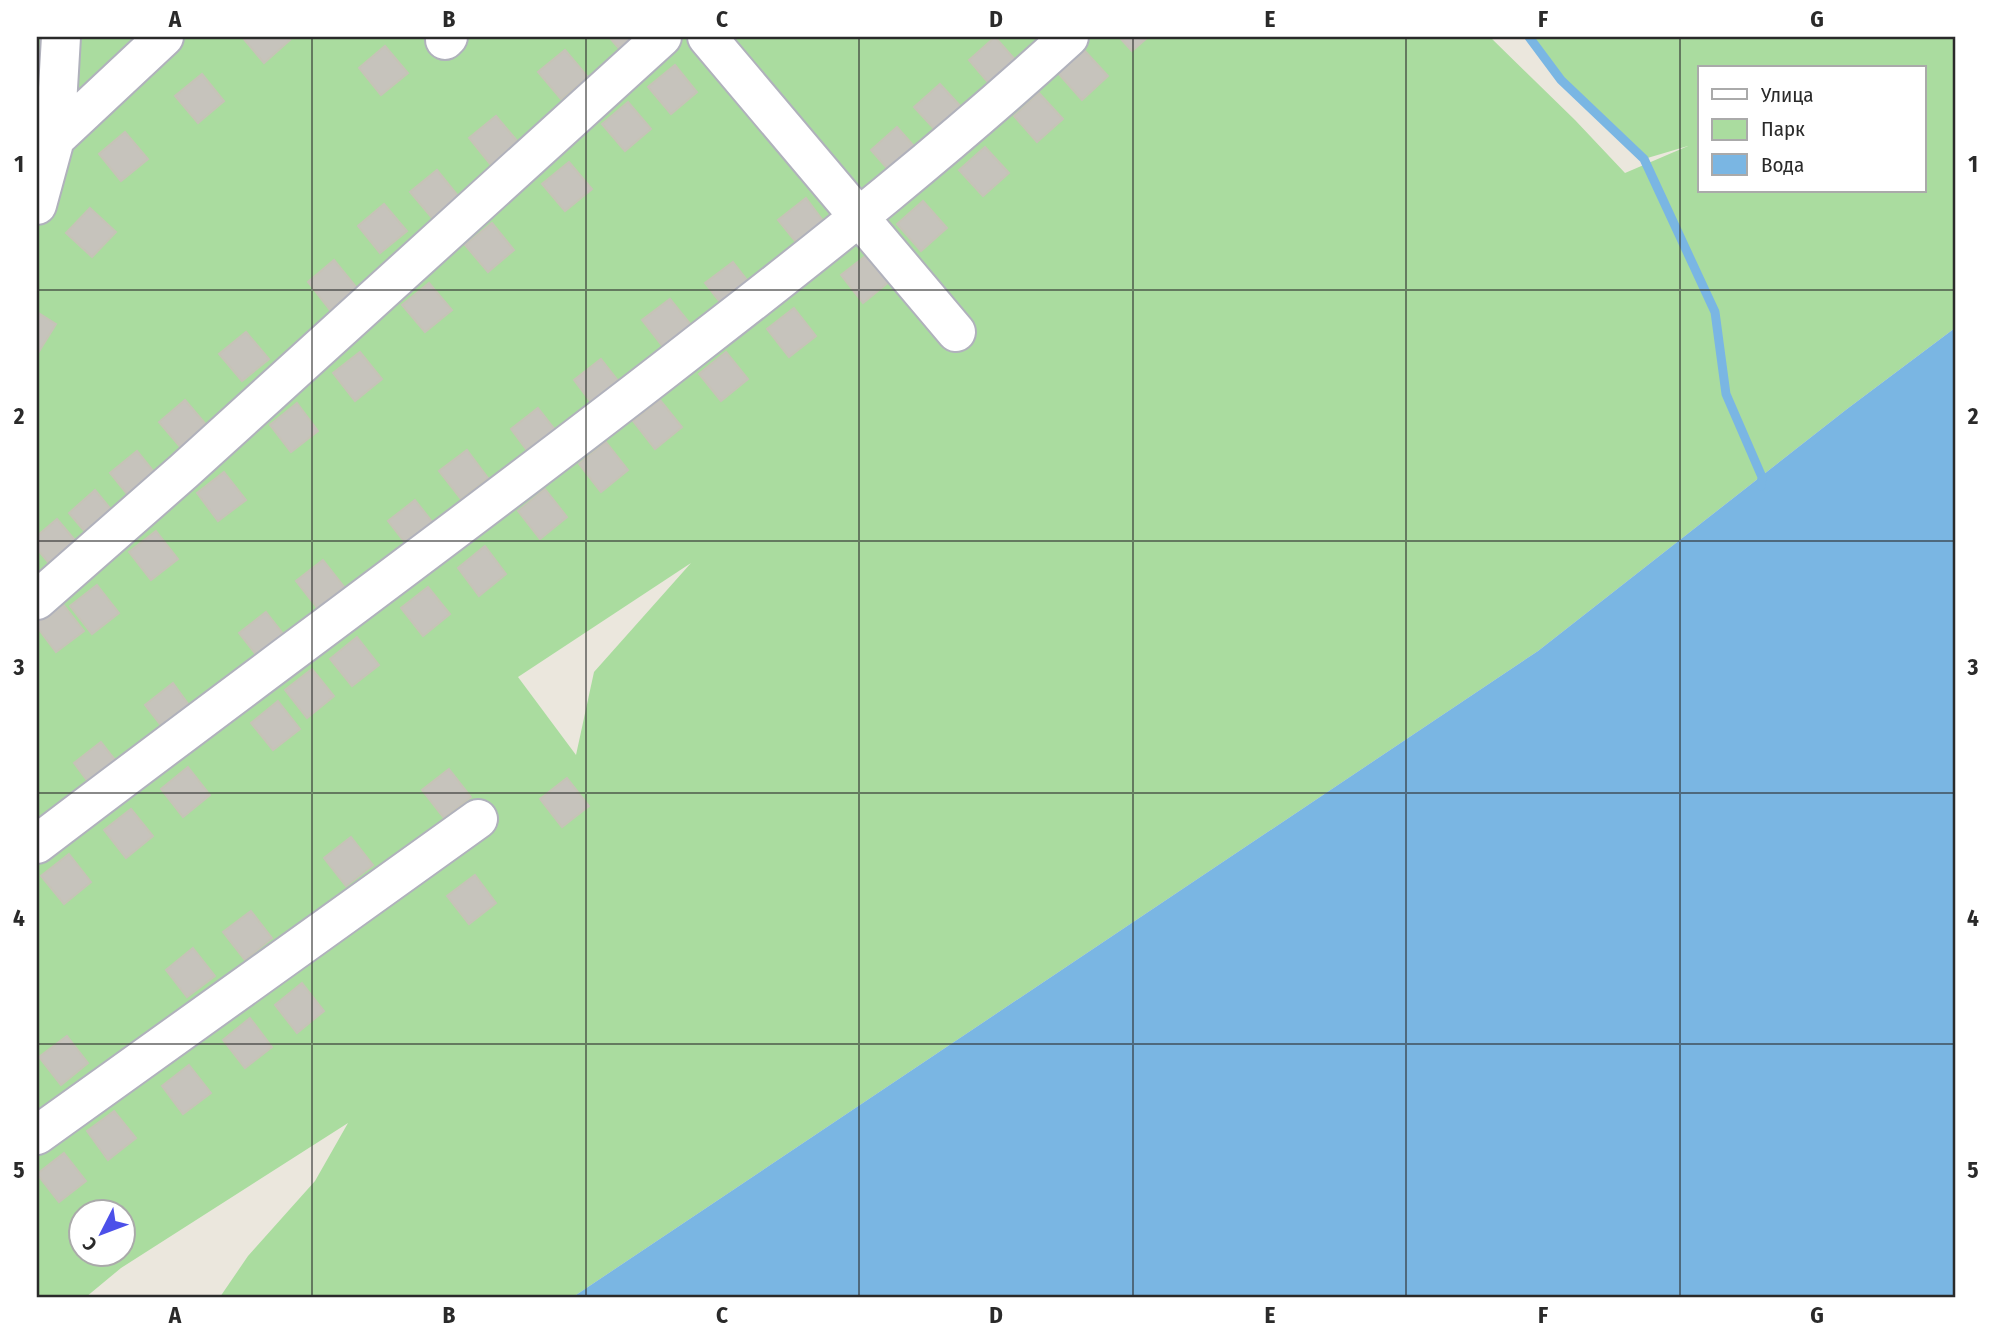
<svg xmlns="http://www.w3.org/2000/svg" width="1992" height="1334" font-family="'Fira Sans Condensed',sans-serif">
	<rect width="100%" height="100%" fill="#ebe7dd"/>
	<path fill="#aadc9f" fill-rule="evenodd" d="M 37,37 L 1490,37 L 1575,120 L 1625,173 L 1688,146 L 1644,159 L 1561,80 L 1529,37 L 1955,37 L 1955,328 L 1847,409 L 1538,651 L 573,1297 L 220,1297 L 248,1256 L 315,1181 L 348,1123 L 121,1268 L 86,1297 L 37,1297 ZM 1700,68 L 1924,68 L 1924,191 L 1700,191 ZM 691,563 L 594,672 L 576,755 L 518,677 ZM 80,1212 L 122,1212 L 122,1254 L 80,1254 Z"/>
	<path fill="#7ab6e3" d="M 1955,328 L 1955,1297 L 573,1297 L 1538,651 L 1847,409 Z"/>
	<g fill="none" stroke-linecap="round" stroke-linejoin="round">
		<path stroke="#7ab6e3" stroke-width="9" d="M 1529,37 L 1561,80 L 1644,159 L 1715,312 L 1726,394 L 1762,477 L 1761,486"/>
	</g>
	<path fill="#c6c3bc" stroke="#c6c3b7" stroke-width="2" d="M 242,37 L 287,37 L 290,40 L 264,63 Z
		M 609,37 L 642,37 L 623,53 Z
		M 995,37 L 1018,63 L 992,87 L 969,60 Z
		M 1119,37 L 1148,37 L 1132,51 Z
		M 385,46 L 408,73 L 381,95 L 359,68 Z
		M 565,50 L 588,77 L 561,99 L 538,72 Z
		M 1084,50 L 1108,76 L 1082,100 L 1058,73 Z
		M 675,65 L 697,92 L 671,114 L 648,87 Z
		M 202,74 L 224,101 L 198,123 L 175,96 Z
		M 940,84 L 964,110 L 938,133 L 914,107 Z
		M 1039,93 L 1063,119 L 1037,142 L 1014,116 Z
		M 628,102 L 651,129 L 625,151 L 602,124 Z
		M 496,116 L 519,143 L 491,165 L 469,138 Z
		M 897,127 L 920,153 L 894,176 L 871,150 Z
		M 125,132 L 148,159 L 121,181 L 99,154 Z
		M 985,147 L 1009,173 L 983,196 L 959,170 Z
		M 569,162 L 592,189 L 565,211 L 542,184 Z
		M 437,170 L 459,197 L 433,219 L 410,192 Z
		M 806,198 L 827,226 L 800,247 L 778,220 Z
		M 923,201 L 947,228 L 921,251 L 897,224 Z
		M 384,204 L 407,231 L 380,253 L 358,226 Z
		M 90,208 L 116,232 L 92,257 L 66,233 Z
		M 492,223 L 514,250 L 488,272 L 465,245 Z
		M 868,254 L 890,281 L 863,303 L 841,275 Z
		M 334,260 L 357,288 L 330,310 L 308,282 Z
		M 733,262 L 754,289 L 727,311 L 705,283 Z
		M 429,283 L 452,310 L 425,332 L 402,305 Z
		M 670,299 L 692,326 L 664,348 L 642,320 Z
		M 794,308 L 816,336 L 789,357 L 767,329 Z
		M 37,312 L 56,324 L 38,353 L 37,353 Z
		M 246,332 L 269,359 L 242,381 L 219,354 Z
		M 360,352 L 382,379 L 355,401 L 333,373 Z
		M 726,352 L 748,379 L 721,401 L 699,374 Z
		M 601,359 L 623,387 L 596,409 L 574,380 Z
		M 185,400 L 208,427 L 182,449 L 159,422 Z
		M 660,400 L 682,427 L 655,449 L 633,421 Z
		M 297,403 L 318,431 L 291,452 L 270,425 Z
		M 538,408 L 560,436 L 532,457 L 511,429 Z
		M 606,442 L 628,470 L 601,492 L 579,464 Z
		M 467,450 L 488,478 L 461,499 L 439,471 Z
		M 137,451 L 159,478 L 132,500 L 110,473 Z
		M 224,472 L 246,500 L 218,521 L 197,493 Z
		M 545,489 L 567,517 L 540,539 L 518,511 Z
		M 95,490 L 118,518 L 92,540 L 69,513 Z
		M 415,500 L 437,528 L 410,549 L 388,521 Z
		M 57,519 L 80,546 L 53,568 L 37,549 L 37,536 Z
		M 156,531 L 178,559 L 151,580 L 129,552 Z
		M 485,546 L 506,574 L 479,596 L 458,568 Z
		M 323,560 L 345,588 L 318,609 L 296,581 Z
		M 97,585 L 119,613 L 92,634 L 70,606 Z
		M 428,587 L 450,614 L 423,636 L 401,608 Z
		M 62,603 L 84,631 L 56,652 L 37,627 L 37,622 Z
		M 266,612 L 288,640 L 261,661 L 239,633 Z
		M 357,637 L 379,665 L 352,686 L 330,659 Z
		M 312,669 L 334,696 L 307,718 L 285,690 Z
		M 173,683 L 194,712 L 167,733 L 145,705 Z
		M 278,701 L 300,729 L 273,750 L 251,723 Z
		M 101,742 L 123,770 L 95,791 L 74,763 Z
		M 188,767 L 210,795 L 183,817 L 161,789 Z
		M 449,769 L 471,797 L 444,818 L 422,790 Z
		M 567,778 L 589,806 L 562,827 L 540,799 Z
		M 131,809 L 153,836 L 126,858 L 104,830 Z
		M 351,837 L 373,865 L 346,886 L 324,858 Z
		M 69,854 L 91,882 L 64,904 L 41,876 Z
		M 475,875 L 496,903 L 469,924 L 447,896 Z
		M 251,911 L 272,938 L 245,960 L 223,932 Z
		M 193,948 L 215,976 L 187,997 L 166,970 Z
		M 302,983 L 324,1011 L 297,1033 L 275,1005 Z
		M 250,1018 L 272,1047 L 245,1068 L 223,1040 Z
		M 67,1036 L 88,1063 L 61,1085 L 39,1057 Z
		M 189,1065 L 211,1093 L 183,1114 L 162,1086 Z
		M 114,1111 L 136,1138 L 108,1160 L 87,1131 Z
		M 64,1153 L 86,1181 L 59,1202 L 37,1174 Z"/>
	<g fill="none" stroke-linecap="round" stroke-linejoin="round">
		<defs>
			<path id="minor" d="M 707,37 L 956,332
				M 445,40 L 448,37
				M 55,139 L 164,37
				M 37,205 L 55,139 L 61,37
				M 37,600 L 184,471 L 662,37
				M 37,844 C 257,676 481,514 699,343 C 826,245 951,145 1069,37
				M 37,1135 L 478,819"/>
		</defs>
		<use href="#minor" stroke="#b0b1bc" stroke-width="42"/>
		<use href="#minor" stroke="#fff" stroke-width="38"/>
	</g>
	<path fill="none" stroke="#2a2a2a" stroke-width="2" stroke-opacity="0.55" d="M 312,37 L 312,1297M 586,37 L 586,1297M 859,37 L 859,1297M 1133,37 L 1133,1297M 1406,37 L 1406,1297M 1680,37 L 1680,1297M 37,290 L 1955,290M 37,541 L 1955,541M 37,793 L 1955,793M 37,1044 L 1955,1044"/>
	<rect width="1992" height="1334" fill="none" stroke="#ffffff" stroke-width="77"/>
	<rect x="1698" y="66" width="228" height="126" fill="#ffffff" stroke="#aaaaaa" stroke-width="2"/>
	<rect x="1712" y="89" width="35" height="10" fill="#ffffff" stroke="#aaaaaa" stroke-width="2"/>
	<text x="1761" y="102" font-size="21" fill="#2a2a2a">Улица</text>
	<rect x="1712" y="119" width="35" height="21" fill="#aadc9f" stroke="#aaaaaa" stroke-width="2"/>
	<text x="1761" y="136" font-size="21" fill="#2a2a2a">Парк</text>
	<rect x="1712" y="154" width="35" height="21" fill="#7ab6e3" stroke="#aaaaaa" stroke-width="2"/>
	<text x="1761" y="172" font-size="21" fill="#2a2a2a">Вода</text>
	<g transform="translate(102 1233) rotate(228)"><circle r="33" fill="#ffffff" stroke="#aaaaaa" stroke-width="2"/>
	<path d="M0-5L12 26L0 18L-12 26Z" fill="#4c50e9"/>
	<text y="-10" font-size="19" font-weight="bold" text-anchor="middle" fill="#2a2a2a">С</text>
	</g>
	<rect x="38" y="38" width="1916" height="1258" fill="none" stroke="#2a2a2a" stroke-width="2.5"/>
	<g font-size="23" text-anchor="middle" font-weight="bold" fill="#2a2a2a">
		<text x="175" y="27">A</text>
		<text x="449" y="27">B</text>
		<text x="722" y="27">C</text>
		<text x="996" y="27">D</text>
		<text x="1270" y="27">E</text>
		<text x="1543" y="27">F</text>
		<text x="1817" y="27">G</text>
		<text x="19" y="172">1</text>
		<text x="1973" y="172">1</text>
		<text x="19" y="424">2</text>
		<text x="1973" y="424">2</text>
		<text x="19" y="675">3</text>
		<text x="1973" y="675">3</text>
		<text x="19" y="926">4</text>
		<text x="1973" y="926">4</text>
		<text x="19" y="1178">5</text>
		<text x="1973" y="1178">5</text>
		<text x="175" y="1323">A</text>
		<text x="449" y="1323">B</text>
		<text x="722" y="1323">C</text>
		<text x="996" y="1323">D</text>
		<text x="1270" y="1323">E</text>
		<text x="1543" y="1323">F</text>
		<text x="1817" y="1323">G</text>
	</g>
</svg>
